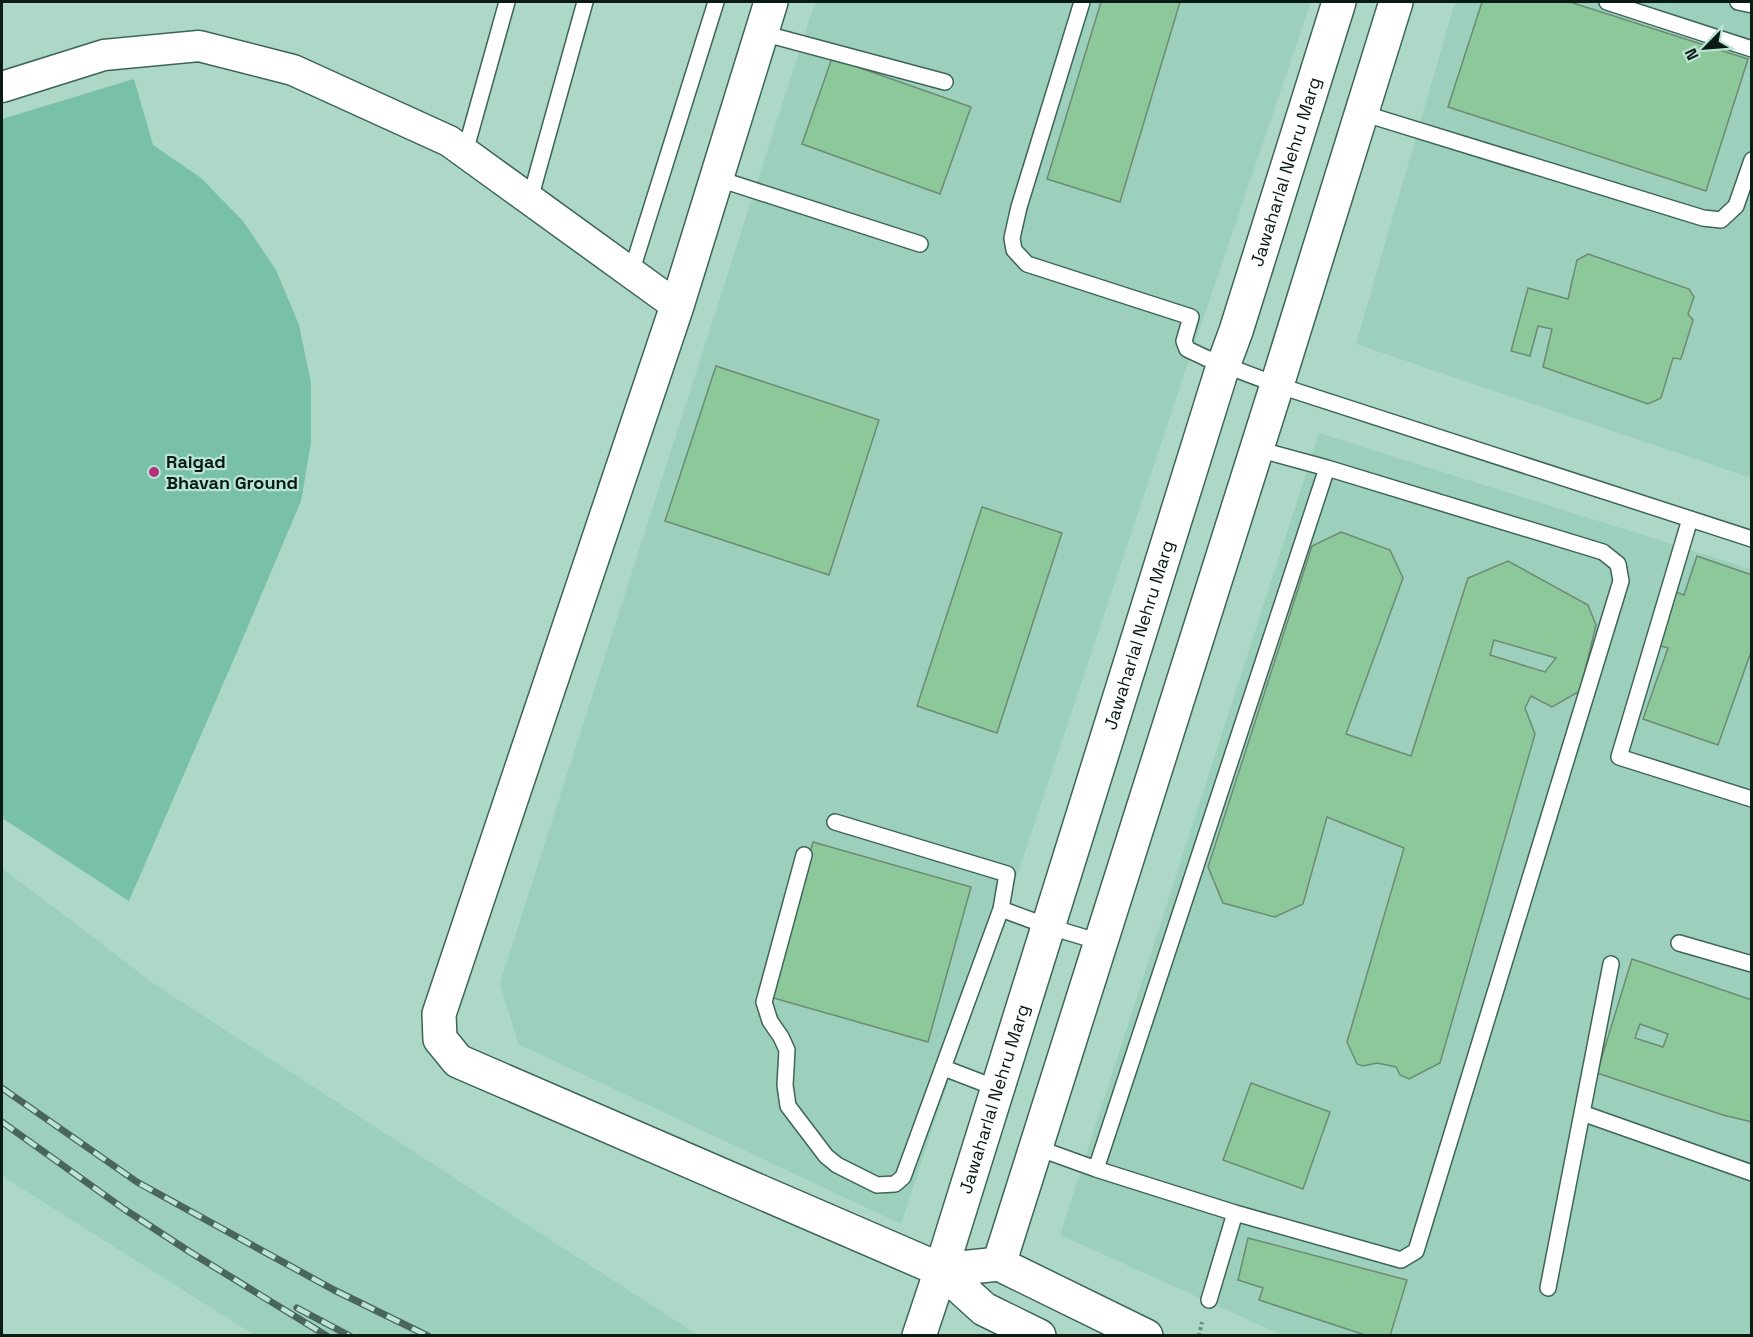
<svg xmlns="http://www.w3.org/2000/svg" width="1753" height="1337" font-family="'Space Grotesk',sans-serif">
	<rect width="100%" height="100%" fill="#add8c8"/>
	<path fill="#9cd0bd" d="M 815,2 L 1311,2 L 1184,375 L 901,1224 L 518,1044 L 500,983 Z
		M 1455,2 L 1751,2 L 1751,478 L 1356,344 Z
		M 1319,433 L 1751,569 L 1751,1335 L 1282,1335 L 1060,1235 Z
		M 2,868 L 157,986 L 698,1335 L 254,1335 L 2,1176 Z"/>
	<path fill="#79c0a9" d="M 134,79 L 153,145 L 201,178 L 243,221 L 276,270 L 299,325 L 311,383 L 311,443 L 301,501 L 240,645 L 129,901 L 2,818 L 2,119 Z"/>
	<path fill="#8cc899" stroke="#6d8b73" stroke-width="1.5" fill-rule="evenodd" d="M 1101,2 L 1180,2 L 1120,202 L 1047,179 Z
		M 1482,2 L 1570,2 L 1748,59 L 1706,191 L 1448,107 Z
		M 832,58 L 971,107 L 940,194 L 802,144 Z
		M 1588,254 L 1689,289 L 1694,297 L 1688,314 L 1693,320 L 1681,359 L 1673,358 L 1661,398 L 1648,404 L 1543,367 L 1552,329 L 1538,326 L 1530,356 L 1511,351 L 1528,288 L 1568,299 L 1577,260 Z
		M 716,366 L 879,420 L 829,575 L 665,521 Z
		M 982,507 L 1062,533 L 997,733 L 917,706 Z
		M 1341,532 L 1390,550 L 1403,578 L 1346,734 L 1411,756 L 1468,578 L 1508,561 L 1588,605 L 1596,625 L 1580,691 L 1552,707 L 1531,696 L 1525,708 L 1535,734 L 1440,1063 L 1409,1079 L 1400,1075 L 1396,1067 L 1377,1063 L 1363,1066 L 1357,1064 L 1347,1042 L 1404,848 L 1327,817 L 1303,904 L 1275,917 L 1223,903 L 1208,867 L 1312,546 ZM 1494,640 L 1556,658 L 1545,672 L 1490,655 Z
		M 1697,556 L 1752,575 L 1752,649 L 1718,745 L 1643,719 L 1668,648 L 1654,644 L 1673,591 L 1684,595 Z
		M 813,842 L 971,887 L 928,1042 L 770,997 Z
		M 1632,959 L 1752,1000 L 1752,1122 L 1723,1115 L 1597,1073 ZM 1640,1024 L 1668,1034 L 1663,1047 L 1635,1038 Z
		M 1251,1083 L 1330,1112 L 1303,1189 L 1223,1160 Z
		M 1248,1238 L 1407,1280 L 1390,1336 L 1368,1336 L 1259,1300 L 1263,1288 L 1238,1280 Z"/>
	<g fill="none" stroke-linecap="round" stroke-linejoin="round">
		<defs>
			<path id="service" d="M 1082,2 L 1019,207 L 1012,238 L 1014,250 L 1027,264 L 1191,317 L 1184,341 L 1187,349 L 1206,358 L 1277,385 L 1752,539
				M 1607,2 L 1752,49
				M 1738,2 L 1752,5
				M 762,33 L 945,82
				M 1362,113 L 1703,218 L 1721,220 L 1736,206 L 1752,160
				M 465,152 L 507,2
				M 716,178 L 920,244
				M 530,199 L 585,2
				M 631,273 L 716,2
				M 1690,519 L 1619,757 L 1752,799
				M 835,822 L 1007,874 L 1001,909 L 1047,926 L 1100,942
				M 804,855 L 764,1002 L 770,1021 L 781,1037 L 787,1050 L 785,1085 L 788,1106 L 826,1156 L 837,1165 L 877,1185 L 895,1184 L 903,1177 L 1001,909
				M 1679,943 L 1752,964
				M 944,1068 L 996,1088
				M 1582,1113 L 1752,1173
				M 1035,1147 L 1096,1169 L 1235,1213 L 1209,1300
				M 1096,1169 L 1327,468
				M 1235,1213 L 1401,1260 L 1416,1251 L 1621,581 L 1618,564 L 1603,552 L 1327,468 L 1257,449
				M 1548,1288 L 1611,964"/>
			<path id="minor" d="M 2,87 L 104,55 L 199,46 L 293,70 L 449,141 L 677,306"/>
			<g id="tertiary">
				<path id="s1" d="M 771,2 L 677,306 L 439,1014 L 440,1039 L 458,1061 L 941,1270 L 1223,366 L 1236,331 L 1339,2"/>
				<path d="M 999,1264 L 1277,385 L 1396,2"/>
			</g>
			<path id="secondary" d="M 941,1270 L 999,1264 L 1146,1336
				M 941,1270 L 984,1309 L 1039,1336
				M 919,1336 L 941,1270"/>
		</defs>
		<use href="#service" stroke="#3d6557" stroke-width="18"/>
		<use href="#minor" stroke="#3d6557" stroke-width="33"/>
		<use href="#tertiary" stroke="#3d6557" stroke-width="36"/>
		<use href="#secondary" stroke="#3d6557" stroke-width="36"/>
		<path stroke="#6a8b7f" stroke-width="4" stroke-dasharray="3 3" stroke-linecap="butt" d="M 1199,1336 L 1202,1322"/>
		<use href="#service" stroke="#fff" stroke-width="15"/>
		<use href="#minor" stroke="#fff" stroke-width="30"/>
		<use href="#tertiary" stroke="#fff" stroke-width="33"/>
		<use href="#secondary" stroke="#fff" stroke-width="33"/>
		<defs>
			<path id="rail" d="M 2,1088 L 137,1182 L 334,1290 L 428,1336
				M 2,1122 L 124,1209 L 190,1252 L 327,1336
				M 297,1308 L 350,1336"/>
		</defs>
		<use href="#rail" stroke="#4a655b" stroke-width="7"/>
		<use href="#rail" stroke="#bae5d5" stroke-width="4.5" stroke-dasharray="14" stroke-linecap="butt"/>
	</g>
	<circle fill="#b33079" stroke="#bae5d5" stroke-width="2" cx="154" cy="472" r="6"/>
	<g text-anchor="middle" stroke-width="4.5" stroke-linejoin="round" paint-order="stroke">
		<g font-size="18" fill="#0a1b15" stroke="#bae5d5">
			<text dy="6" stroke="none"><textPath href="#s1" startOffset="2796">Jawaharlal Nehru Marg</textPath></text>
			<text dy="6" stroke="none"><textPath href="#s1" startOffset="2310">Jawaharlal Nehru Marg</textPath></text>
			<text dy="6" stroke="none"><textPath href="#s1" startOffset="1824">Jawaharlal Nehru Marg</textPath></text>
		</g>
		<g font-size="18" font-weight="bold" fill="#0a1b15" stroke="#bae5d5" text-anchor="start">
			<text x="166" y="468">Raigad<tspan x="166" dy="21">Bhavan Ground</tspan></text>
		</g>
	</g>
	<rect width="1753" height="1337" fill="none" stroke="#0a1b15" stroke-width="6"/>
	<g transform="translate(1705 48) rotate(245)" stroke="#bae5d5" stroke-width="4.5" paint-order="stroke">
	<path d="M0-4.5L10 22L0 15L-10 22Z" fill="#0a1b15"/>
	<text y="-9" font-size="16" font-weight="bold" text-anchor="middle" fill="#0a1b15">N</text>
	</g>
</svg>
